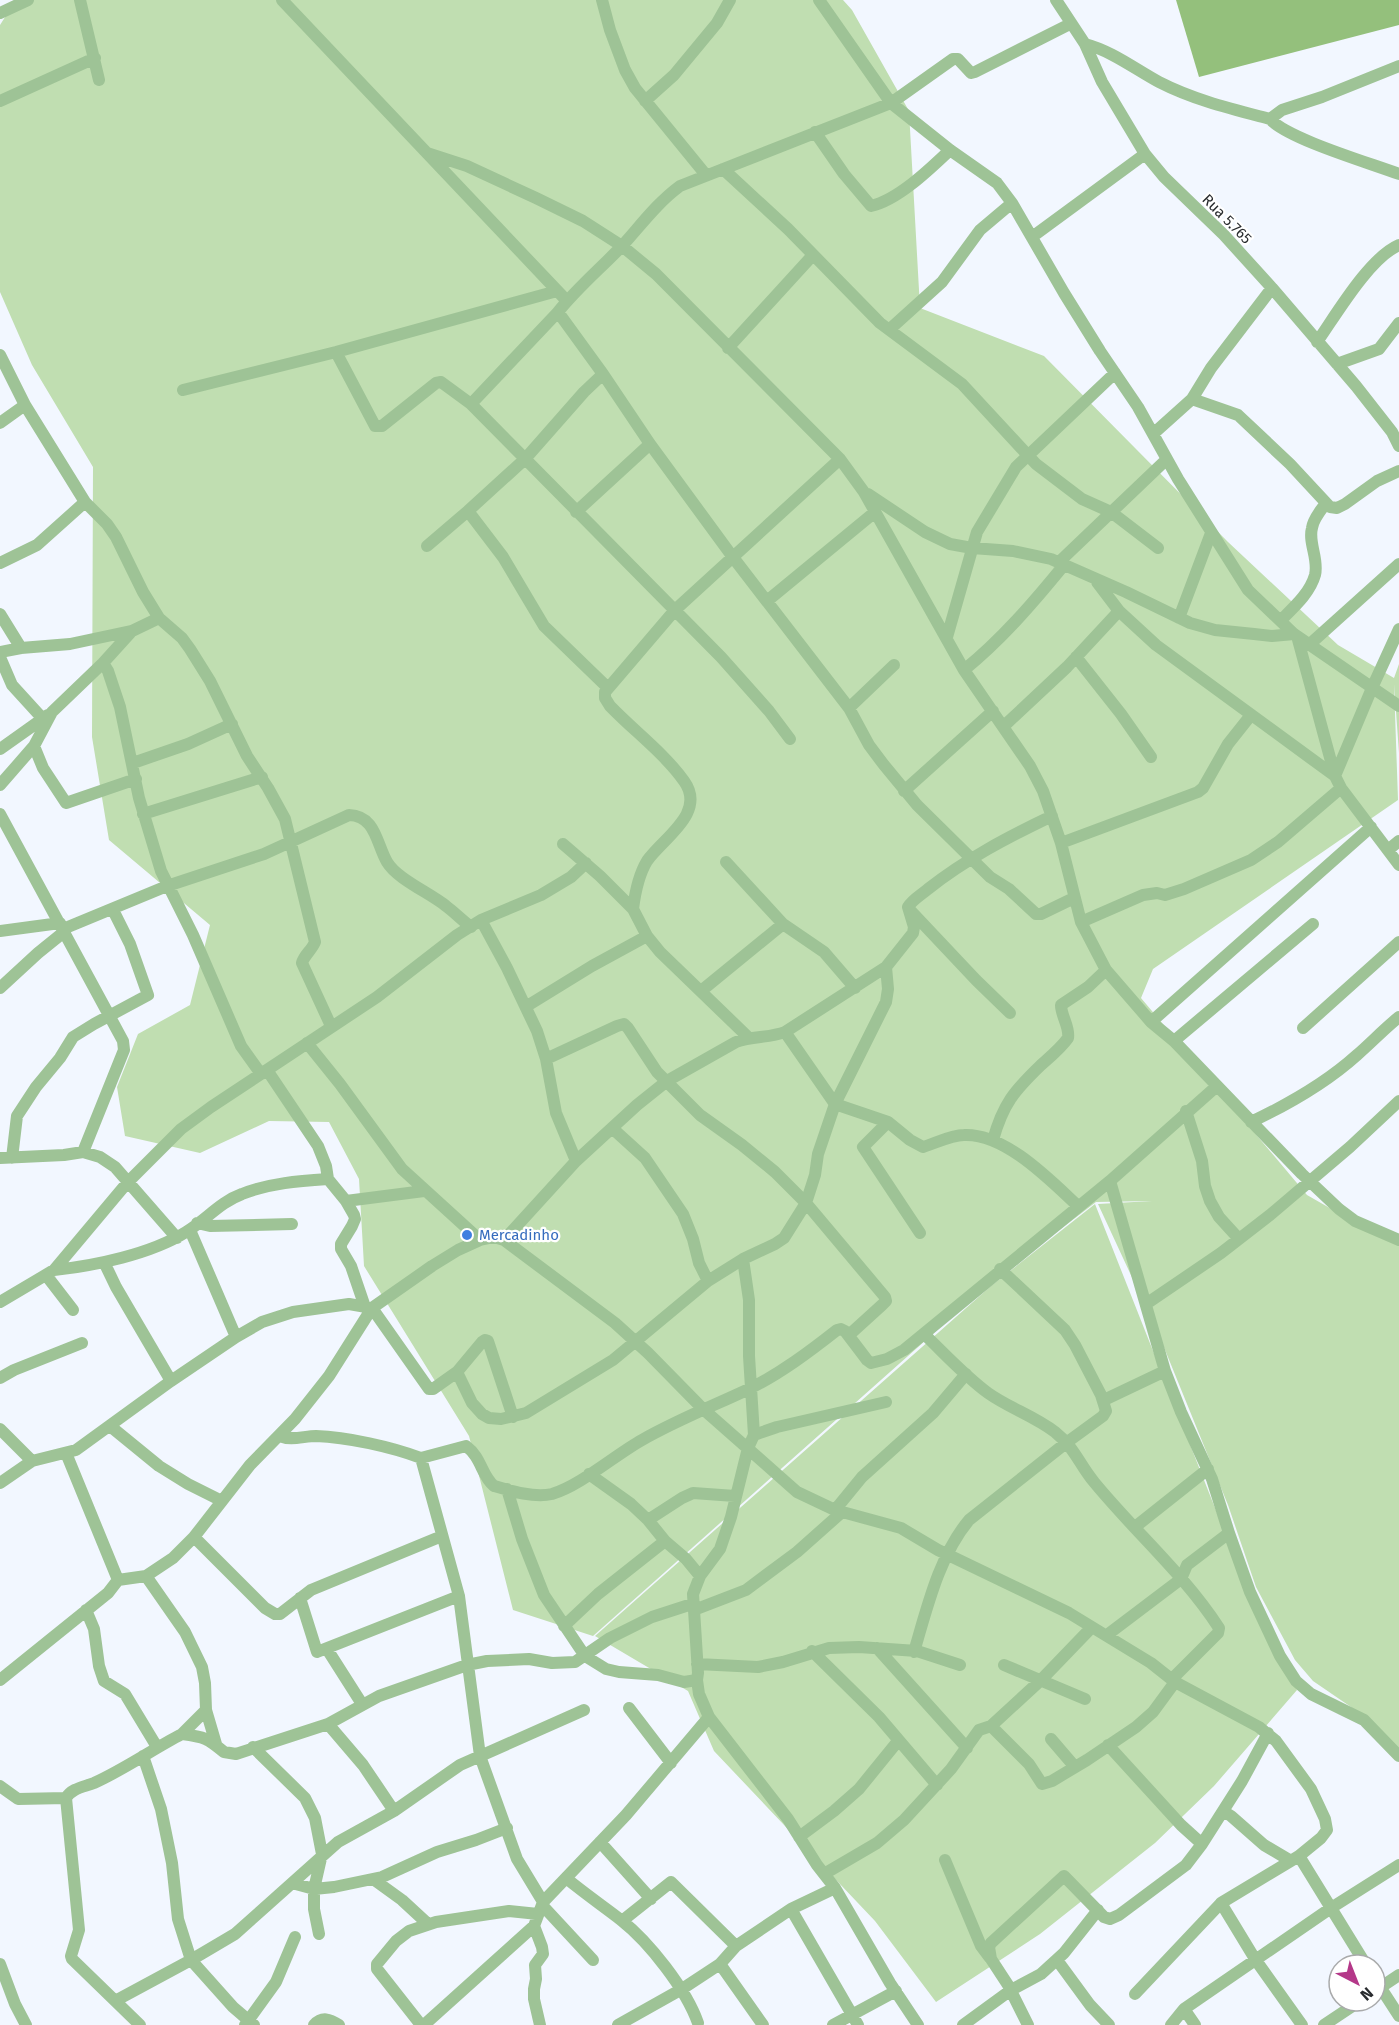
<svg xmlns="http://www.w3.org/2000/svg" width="1399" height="2025" font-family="'Fira Sans',sans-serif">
	<rect width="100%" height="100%" fill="#f2f7ff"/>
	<path fill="#c0deb1" d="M 16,0 L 843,0 L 852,10 L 909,111 L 920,308 L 1044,356 L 1228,542 L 1338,645 L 1394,678 L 1399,664 L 1399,753 L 1394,684 L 1398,800 L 1153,969 L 1141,998 L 1307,1195 L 1368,1230 L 1399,1243 L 1399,1749 L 1351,1707 L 1313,1681 L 1295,1660 L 1256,1587 L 1228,1505 L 1161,1340 L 1098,1204 L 1152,1201 L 1096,1202 L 989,1284 L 593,1636 L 513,1610 L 469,1436 L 364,1266 L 359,1179 L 329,1122 L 269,1121 L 200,1153 L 125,1136 L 117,1087 L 138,1034 L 190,1005 L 210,925 L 109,840 L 92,737 L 93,467 L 32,365 L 0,292 L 0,25 Z
		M 1095,1204 L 1249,1594 L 1297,1690 L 1214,1786 L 1155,1843 L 1040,1934 L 936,2002 L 875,1921 L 714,1751 L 688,1691 L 595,1636 L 991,1286 Z"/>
	<path fill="#94c07c" d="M 1176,0 L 1399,0 L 1399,25 L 1199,77 Z"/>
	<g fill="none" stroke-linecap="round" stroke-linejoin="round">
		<path stroke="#9ec396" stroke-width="12" d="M 80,0 L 99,80
			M 282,0 L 567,301
			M 602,0 L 610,30 L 625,70 L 635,88 L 706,175
			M 819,0 L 891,103 L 950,150 L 997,183 L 1012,203 L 1064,293 L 1100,351 L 1138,407 L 1178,479 L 1248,590 L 1294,634 L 1399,706
			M 1056,0 L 1085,44 L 1102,82 L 1145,154 L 1164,177 L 1224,235 L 1272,288 L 1356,386 L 1392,432 L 1399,446
			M 0,13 L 28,0
			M 1070,24 L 975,72 L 971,73 L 958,59 L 953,59 L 891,103 L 680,186 C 657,203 641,225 622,246 C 601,268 577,288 558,312 L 603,374 L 650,444 L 732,556 L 849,708 L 869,745 L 884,765 L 917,805 L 990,877 L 1009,889 L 1036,914 L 1041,914 L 1074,898
			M 1085,44 C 1112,51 1135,69 1159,82 C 1194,100 1232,109 1270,119 C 1288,139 1370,163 1399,174
			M 0,101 L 95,58
			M 645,101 L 674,75 L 717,23 L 730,0
			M 1270,119 L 1282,110 L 1322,97 L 1399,66
			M 815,132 L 844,174 L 871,206 C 898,200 930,169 950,150
			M 427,153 L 467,166 L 536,198 L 583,221 L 622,246 L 656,274 L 840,459 L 864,492 L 964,670 L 1030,766 L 1043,791 L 1061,843 L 1081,922 L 1106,970 L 1151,1022 L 1174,1041 L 1302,1174 L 1339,1209 L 1355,1221 L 1399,1240
			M 723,169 L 788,229 L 880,323 L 962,384 L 1036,464 L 1082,499 L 1111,512 L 1158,548
			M 1032,237 L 1145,154
			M 890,329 L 942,282 L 980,230 L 1012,203
			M 1317,342 C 1336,315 1369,258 1399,245
			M 728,348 L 813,255
			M 336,352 L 375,426 L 382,426 L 436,383 L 441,382 L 471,404 L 721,657 L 769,711 L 790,739
			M 0,355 L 25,405 L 85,502 L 107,524 L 116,537 L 143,592 L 159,618 L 182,638 L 190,649 L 210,681 L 247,756 L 268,788 L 285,819 L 315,942 C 312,950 304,955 302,963 L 331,1026
			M 1337,364 L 1379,349 L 1399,323
			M 183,390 L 336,352 L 557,291
			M 1192,399 L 1238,415 L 1290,464 L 1330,507 L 1337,508 L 1345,504 L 1377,481 L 1399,471
			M 471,404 L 558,312
			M 0,423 L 25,405
			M 1153,434 L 1192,399 L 1211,368 L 1272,288
			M 868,494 L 925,532 L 950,544 L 972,548 L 1013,551 L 1051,559 L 1126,592 L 1190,623 L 1215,630 L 1254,634 L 1272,636 L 1294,634
			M 468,511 L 503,557 L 544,626 L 607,687
			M 576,512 L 650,444
			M 427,546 L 468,511 L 525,459 L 584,392 L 603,374
			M 0,563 L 37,545 L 85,502
			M 1058,563 L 1167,459
			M 1097,582 L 1119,611 L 1156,645 L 1335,776
			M 767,601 L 875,512
			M 0,614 L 21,648
			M 1179,618 L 1211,533
			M 1281,620 C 1294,607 1310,593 1315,575 C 1319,559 1308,543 1312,528 C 1313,519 1321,510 1326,503
			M 1297,636 L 1335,776 L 1341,788 L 1399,865
			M 947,637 L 977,532 L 1016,467 L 1115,373
			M 1310,644 L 1399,564
			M 0,652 L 21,648 L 70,644 L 131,631
			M 0,657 L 12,685 L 43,719
			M 1076,657 L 1121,714 L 1151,757
			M 103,663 L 108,671 L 120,707 L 139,798 L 161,871 L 193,935 L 241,1046 L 261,1074
			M 964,670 C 1002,639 1033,603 1064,565
			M 849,708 L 894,665
			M 1004,726 L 1067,667 L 1119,611
			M 34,746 L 43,768 L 66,803 L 136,779
			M 0,749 L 48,715
			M 133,763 L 188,744 L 232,724
			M 1335,776 L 1372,688 L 1399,629
			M 0,785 L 34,746 L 52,712 L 103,663 L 132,631 L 159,618
			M 904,791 L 993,711
			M 0,814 L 123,1041 L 124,1050 L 83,1152
			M 143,814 L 262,777
			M 1061,843 L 1198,792 L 1203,788 L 1228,744 L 1251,715
			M 563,844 L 600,876 L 633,909 L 647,936 L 660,952 L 748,1037
			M 1388,850 L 1399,841
			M 726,862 L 783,924 L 824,952 L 855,988
			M 633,909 C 635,893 638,876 647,861 C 663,838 707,813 684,781 C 664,753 634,731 610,706 L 605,698 L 605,692 L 675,610 L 840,459
			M 910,910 L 976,980 L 1010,1013
			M 481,920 L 507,968 L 537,1031 L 546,1059 L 556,1113 L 576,1161
			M 1081,922 L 1143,895 L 1157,893 L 1165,895 L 1184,889 L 1251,860 L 1278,842 L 1341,788
			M 63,929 L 167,886 L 264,854 L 349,815 C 376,816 376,843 387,862 C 397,879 430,893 446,906 C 454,912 462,920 471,927
			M 0,931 L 60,923
			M 0,988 L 38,953 L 64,932
			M 701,991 L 783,924
			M 527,1006 L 592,966 L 647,936
			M 1151,1022 L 1371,827
			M 1303,1028 L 1399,942
			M 785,1032 L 835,1104 L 888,1122 L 910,1140 L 923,1147 C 936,1143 951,1135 964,1135 C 1005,1133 1050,1180 1078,1206
			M 1174,1041 L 1313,924
			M 307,1043 L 340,1084 L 402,1169 L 480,1240
			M 546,1059 L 617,1026 L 624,1024 L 628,1028 L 657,1072 L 700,1115 L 742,1145 L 775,1172 L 806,1203 L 885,1297 L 886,1301 L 882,1305 L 849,1335
			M 267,1070 L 318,1146 L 326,1166 L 328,1179 L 346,1201 L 354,1215 L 355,1219 L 352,1226 L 341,1244 L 341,1249 L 351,1266 L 365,1307
			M 1186,1111 L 1202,1161 L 1205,1186 L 1210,1201 L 1219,1217 L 1239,1239
			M 888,1122 L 863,1147 L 920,1233
			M 1251,1122 C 1289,1104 1326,1083 1357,1055 C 1372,1042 1384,1029 1399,1017
			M 612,1128 L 645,1158 L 683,1214 L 693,1239 L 699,1263 L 708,1281
			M 993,1140 C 1003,1104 1014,1091 1041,1065 C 1050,1057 1061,1048 1068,1038 C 1070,1027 1061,1016 1061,1005 L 1088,987 L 1106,970
			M 0,1158 L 64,1155 L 83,1152 L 100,1157 L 115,1167 L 177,1238
			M 12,1158 L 17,1116 L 36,1087 L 60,1058 L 73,1037 L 94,1024 L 148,995 L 130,944 L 113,910
			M 1110,1181 L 1165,1371 L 1181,1412 L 1212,1479 L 1229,1533 L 1250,1592 L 1280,1656 L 1296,1681 L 1311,1694 L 1364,1720 L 1399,1756
			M 346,1201 L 424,1191
			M 197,1223 L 210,1226 L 292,1224
			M 190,1230 L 236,1337
			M 504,1240 L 576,1161 L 637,1105 L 667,1081 L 736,1042 C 752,1036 769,1038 785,1032 L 886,967
			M 743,1259 L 749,1300 L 749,1356 L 754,1435 L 748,1448 L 731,1517 L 720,1549 L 700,1576 L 693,1594 L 698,1673 L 697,1680 L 699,1694 L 709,1717 L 788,1819 L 817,1865 L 835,1888 L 890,1983 L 918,2025
			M 104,1262 L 116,1287 L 171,1381
			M 54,1270 C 94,1266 151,1254 186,1232 C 206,1220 220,1202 242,1194 C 270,1183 299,1181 328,1179
			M 46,1275 L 73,1310
			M 0,1302 L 54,1270 L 127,1183 L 181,1129 L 211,1107 L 377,997 L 457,935 L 481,920 L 541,895 L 571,877 L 586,863
			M 1146,1304 L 1221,1253 L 1270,1215 L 1350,1147 L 1399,1101
			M 924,1334 C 945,1354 965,1376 988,1393 C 1009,1408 1034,1416 1055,1432 C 1075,1448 1079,1464 1094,1482 C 1135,1532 1184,1574 1219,1628 L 1218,1633 L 1172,1679
			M 457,1372 L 482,1342 L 485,1340 L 488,1341 L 513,1417
			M 0,1378 L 14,1370 L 82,1343
			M 1104,1400 L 1165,1371
			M 110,1426 L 159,1466 L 188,1484 L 222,1501
			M 0,1429 L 32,1461 L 76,1450 L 171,1381 L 236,1337 L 262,1322 L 293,1312 L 349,1304 L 372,1308 L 429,1389 L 433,1389 L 457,1372 L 472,1403 L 482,1414 L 489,1418 L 501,1419 L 526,1413 L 613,1360 L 708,1281 L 743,1259 L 775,1244 L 784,1238 L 806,1203 L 815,1175 L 818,1154 L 835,1104 L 886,1002 L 888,989 L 886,967 L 913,933 L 914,927 L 908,907 C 912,900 921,895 928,889 C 966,859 1008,837 1052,816
			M 754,1435 L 777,1427 L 886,1402
			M 279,1436 C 291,1441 304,1436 316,1436 C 347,1437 392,1447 421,1458 L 459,1596 L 480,1756 L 517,1859 L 543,1902
			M 66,1453 L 118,1580 L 146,1576 L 185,1632 L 202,1667 L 205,1683 L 206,1710 L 216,1744
			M 421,1458 L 466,1446 C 482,1458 481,1475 494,1486 C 511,1491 534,1498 552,1494 C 580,1486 615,1455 642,1440 C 677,1420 713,1406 749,1389 C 781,1373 809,1352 837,1330 L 841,1329 L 845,1331 L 867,1360 L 871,1363 L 887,1359 L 904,1350 L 1110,1181 L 1217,1086
			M 589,1474 L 631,1504 L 648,1520 L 665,1541 L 686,1559 L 700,1576
			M 0,1483 L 32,1461
			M 507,1489 L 522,1539 L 544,1595 L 585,1656 L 606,1669 L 619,1672 L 658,1675 L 684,1682 L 697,1680
			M 835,1510 L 862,1477 L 933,1413 L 966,1374
			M 648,1520 L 682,1498 L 693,1493 L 735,1496
			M 1135,1527 L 1208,1469
			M 194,1537 L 265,1608 L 275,1614 L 280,1614 L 311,1590 L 442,1536
			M 146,1576 L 173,1558 L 194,1537 L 250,1465 L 295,1419 L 329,1376 L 372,1308 L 432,1266 L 458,1250 L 480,1240 L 494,1237 L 504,1240 L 615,1323 L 648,1353 L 703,1409 L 797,1492 L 835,1510 L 901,1528 L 938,1550 L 1069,1613 L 1151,1663 L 1175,1682 L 1259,1727 L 1276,1741 L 1311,1789 L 1325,1819 L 1327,1830 L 1321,1838 L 1299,1856 L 1221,1903 L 1135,1994
			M 300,1598 L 317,1652 L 459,1596
			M 86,1610 L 94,1629 L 99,1666 L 104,1681 L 125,1694 L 157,1747
			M 694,1610 L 746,1590 L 797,1552 L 842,1512
			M 564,1626 L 598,1594 L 665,1541
			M 1107,1635 L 1181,1579 L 1187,1565 L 1229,1533
			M 877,1648 L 967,1748
			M 327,1649 L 362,1704
			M 812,1651 L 879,1717 L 937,1785
			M 914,1652 C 927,1608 939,1556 969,1520 L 1066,1443 L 1103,1416 L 1106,1411 L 1101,1395 L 1075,1345 L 1065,1330 L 1000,1269
			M 697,1664 L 758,1667 L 783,1662 L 829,1648 L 859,1647 L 917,1651 L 960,1665
			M 1004,1665 L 1085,1699
			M 0,1680 L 108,1593 L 118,1580
			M 629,1708 L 671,1763
			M 328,1724 L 363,1765 L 394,1811
			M 991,1726 L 1029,1764 L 1042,1784 L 1052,1781 L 1087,1760 L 1136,1727 L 1153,1712 L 1175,1682
			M 182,1734 L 206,1710
			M 1051,1739 L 1075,1767
			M 1108,1745 L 1181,1825 L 1202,1844
			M 253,1747 L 305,1798 L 315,1818 L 322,1854 L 314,1889 L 314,1909 L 319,1934
			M 143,1756 L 161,1809 L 172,1863 L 178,1919 L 191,1960 L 233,2007 L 254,2025
			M 0,1786 L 18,1799 L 66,1798 C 72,1788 84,1787 94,1783 C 125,1769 153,1749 182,1734 C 205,1737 207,1738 224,1752 L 236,1754 L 328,1724 L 379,1696 L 467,1665 L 487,1661 L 529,1659 L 552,1663 L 575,1662 L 610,1638 L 652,1617 L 692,1604
			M 66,1798 L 79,1930 L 71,1956 L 72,1959 L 140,2025
			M 1223,1811 L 1231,1816 L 1264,1845 L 1291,1861
			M 799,1837 L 834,1811 L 859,1789 L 898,1741
			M 600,1842 L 651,1899
			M 1299,1856 L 1366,1965
			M 945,1860 L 981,1946 L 990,1958
			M 824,1874 L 877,1843 L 904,1820 L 951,1769 L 979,1730 L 991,1726 L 1041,1680 L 1092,1627
			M 566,1878 C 584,1893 603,1906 621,1920 C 649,1942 686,1989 698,2023
			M 373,1879 L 402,1900 L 428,1924
			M 292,1883 L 314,1889 L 334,1887 L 382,1877 L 437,1852 L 476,1840 L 507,1828
			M 1221,1903 L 1255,1959 L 1302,2025
			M 542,1905 L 593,1960
			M 791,1909 L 858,2025
			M 622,1921 L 671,1882 L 736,1946
			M 534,1926 L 542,1947 L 543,1954 L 535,1965 L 536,1979 L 534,1989 L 534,1999 L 540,2025
			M 1057,1960 L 1090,2005 L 1109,2025
			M 0,1964 L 15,2004 L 26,2025
			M 720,1964 L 763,2025
			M 1375,1979 L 1399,2016
			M 1375,1991 L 1399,1975
			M 115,2001 L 191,1960 L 235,1934 L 338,1842 L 394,1811 L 460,1765 L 584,1710
			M 1184,2009 L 1331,1908 L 1399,1865
			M 245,2025 L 276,1982 L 295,1937
			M 314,2025 C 322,2016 330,2019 339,2025
			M 421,2025 L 377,1969 L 377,1964 L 396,1941 L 409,1931 L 436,1922 L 509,1911 L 538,1914
			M 424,2025 L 534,1926 L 543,1902 L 626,1815 L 709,1717
			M 618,2025 L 682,1989 L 720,1964 L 736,1946 L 791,1909 L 835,1888
			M 833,2025 L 896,1991
			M 963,2025 L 1011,1990 L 1041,1974 L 1064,1953 L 1098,1910
			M 1028,2025 L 1008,1985 L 991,1959 L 989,1947 L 991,1943 L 1064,1876 L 1104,1917 L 1110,1919 L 1119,1915 L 1186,1865 L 1202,1844 L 1242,1781 L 1268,1733
			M 1171,2025 L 1184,2009 L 1195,2025
			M 1324,2025 L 1360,2001"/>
	</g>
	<circle fill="#3f7fe0" stroke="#fff" stroke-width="2" cx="467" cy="1235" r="6"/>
	<g text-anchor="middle" stroke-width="4.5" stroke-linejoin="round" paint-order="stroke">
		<g font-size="15" fill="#282b2e" stroke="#fff">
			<text transform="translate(1227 219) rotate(45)" y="5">Rua 5.765</text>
		</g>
		<g font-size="15" fill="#366cbe" stroke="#fff" text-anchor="start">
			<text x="479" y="1240">Mercadinho</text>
		</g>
	</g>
	<g transform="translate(1357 1983) rotate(138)"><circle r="28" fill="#ffffff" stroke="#a9aaab" stroke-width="1.5"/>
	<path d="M0-4.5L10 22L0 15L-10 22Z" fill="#b43889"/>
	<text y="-9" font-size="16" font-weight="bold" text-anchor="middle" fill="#282b2e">N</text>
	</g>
</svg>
